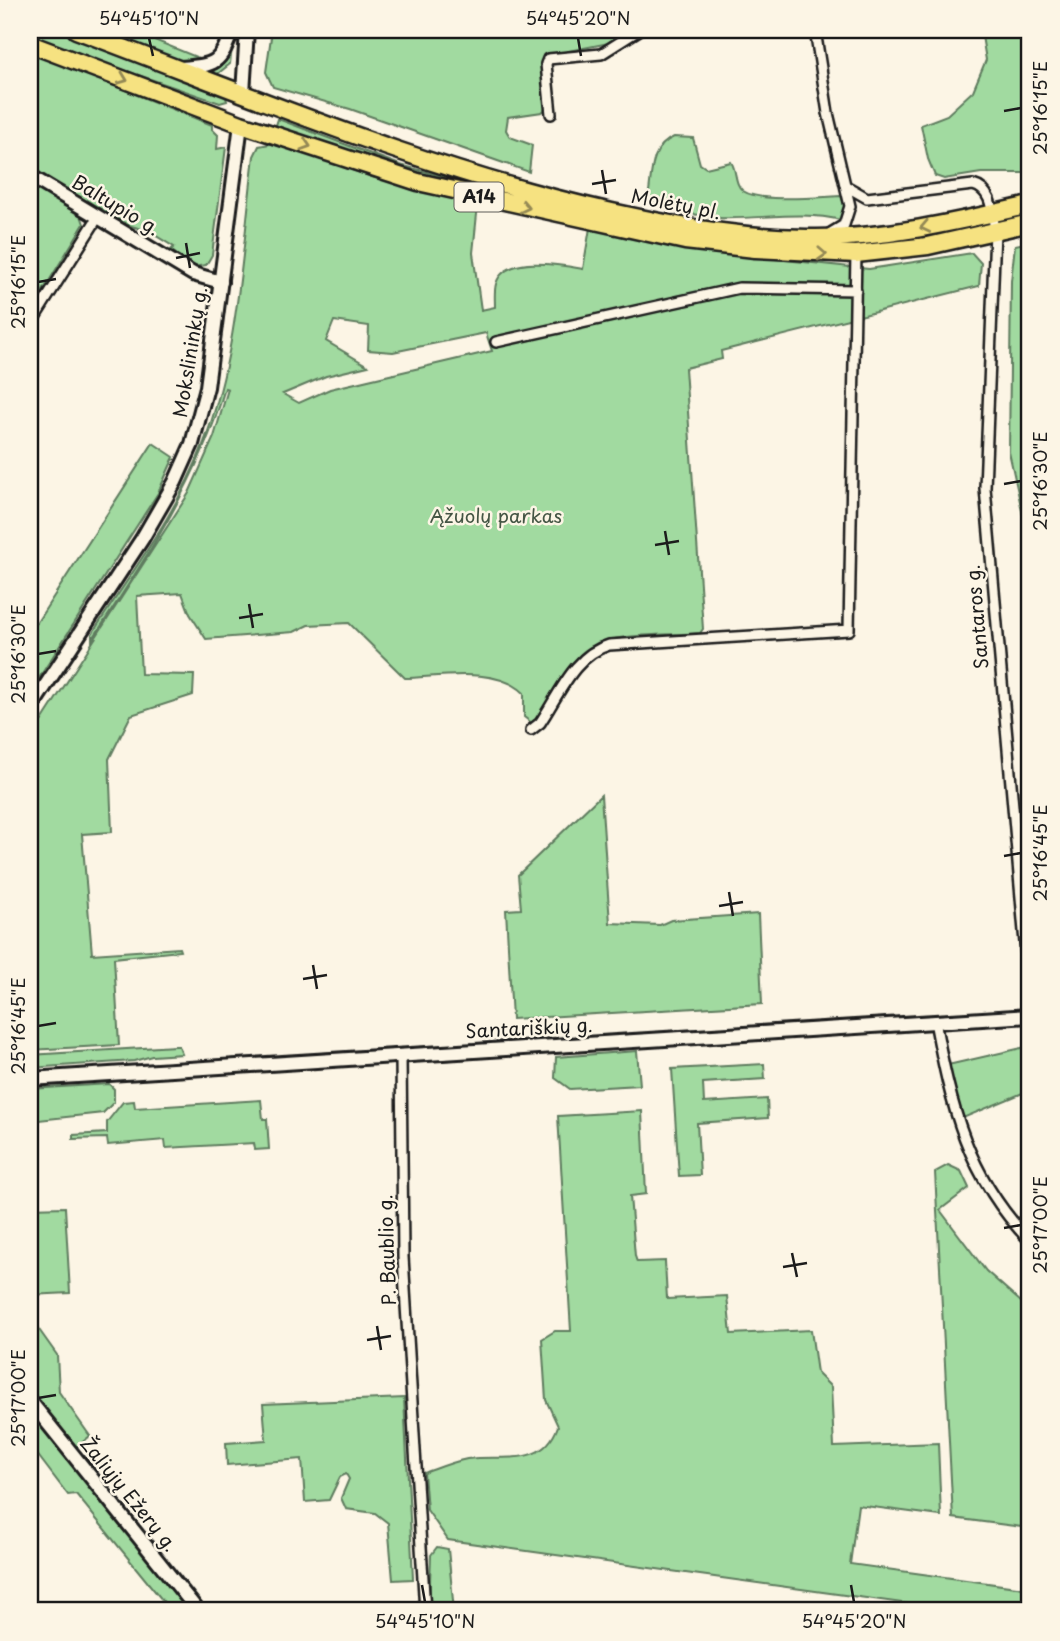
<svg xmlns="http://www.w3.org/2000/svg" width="1060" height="1641" font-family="'Playpen Sans',sans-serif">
	<rect width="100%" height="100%" fill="#fcf5e5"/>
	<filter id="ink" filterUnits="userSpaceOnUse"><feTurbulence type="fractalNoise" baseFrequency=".0143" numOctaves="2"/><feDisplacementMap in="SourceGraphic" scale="14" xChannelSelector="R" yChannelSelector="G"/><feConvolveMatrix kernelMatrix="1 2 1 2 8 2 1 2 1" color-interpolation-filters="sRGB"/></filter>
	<g filter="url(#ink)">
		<path fill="#a1daa0" stroke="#5e7b5e" stroke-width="2" fill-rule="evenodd" d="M 30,30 L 56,30 L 225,94 L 227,101 L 220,103 L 45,43 L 30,37 Z
			M 100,30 L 130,30 L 218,66 L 223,63 L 227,30 L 234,30 L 230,64 L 216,75 L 131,45 Z
			M 272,30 L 627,30 L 609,43 L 548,55 L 548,107 L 542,112 L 508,117 L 506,130 L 510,137 L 532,145 L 529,172 L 350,109 L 273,87 L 266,72 Z
			M 981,30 L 1030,30 L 1030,173 L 981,173 L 944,179 L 935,176 L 928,159 L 921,125 L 947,115 L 973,91 L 986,60 Z
			M 30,52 L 212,125 L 212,129 L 218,135 L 217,149 L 226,147 L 212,255 L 206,265 L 192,267 L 171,250 L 174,247 L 148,231 L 118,222 L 30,170 Z
			M 278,119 L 400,165 L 512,194 L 442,180 L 375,162 L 275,128 Z
			M 674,137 L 693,138 L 700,164 L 706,168 L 731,162 C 737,170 734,184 743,191 C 761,203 819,197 841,196 L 846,209 L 841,220 C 801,210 758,220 717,218 C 694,217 670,205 648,199 C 652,176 649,147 674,137 Z
			M 275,143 L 375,178 L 478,204 L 473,253 L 481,310 L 495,307 C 495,300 494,291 496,284 C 504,254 561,265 583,269 L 590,228 L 711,252 L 869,269 L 972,253 L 981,263 L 979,286 L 721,351 L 722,359 L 685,368 L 703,629 L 700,633 C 668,636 608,631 583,652 C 565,668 548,704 533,724 L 524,717 L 524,693 C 497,666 440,677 405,678 L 349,623 L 308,625 L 294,632 L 206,639 L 190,614 L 182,593 L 137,596 L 141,674 L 194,675 L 193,695 L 131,715 L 109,759 L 112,832 L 82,834 L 92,954 L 179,948 L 180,951 L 114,958 L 119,1045 L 30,1050 L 30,739 L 189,493 L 214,437 L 228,389 L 225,388 C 198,482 145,560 92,640 L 92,634 C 131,573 177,513 203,445 C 238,354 242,253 254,156 L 259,146 ZM 334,321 L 369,326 L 368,350 L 393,352 L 486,333 L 492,351 L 330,389 L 299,403 L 283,394 L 326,376 L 368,366 L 326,341 Z
			M 30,182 L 80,212 L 84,224 L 30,312 Z
			M 1030,242 L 1030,547 L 1009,452 L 1011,281 L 1015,245 Z
			M 153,443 L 174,457 L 158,493 L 30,692 L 30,633 Z
			M 601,795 L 610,923 L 660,925 L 671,920 L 758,914 L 762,1004 L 512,1019 L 506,910 L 521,909 L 518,875 Z
			M 175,1046 L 179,1046 L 182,1054 L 152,1056 L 134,1061 L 30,1068 L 30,1055 Z
			M 1030,1046 L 1030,1090 L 963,1118 L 948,1065 Z
			M 637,1051 L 640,1085 L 570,1089 L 555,1078 L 556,1057 Z
			M 764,1064 L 765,1079 L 703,1083 L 704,1103 L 767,1099 L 768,1118 L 697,1123 L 700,1175 L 679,1176 L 672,1069 Z
			M 109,1084 L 114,1089 L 114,1102 L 103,1113 L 30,1121 L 30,1089 Z
			M 261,1100 L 263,1119 L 267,1119 L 269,1149 L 255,1150 L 254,1143 L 166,1148 L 165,1140 L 108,1145 L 107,1138 L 73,1139 L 73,1135 L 107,1133 L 107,1122 L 123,1102 L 134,1101 L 135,1108 Z
			M 642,1111 L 646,1194 L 630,1196 L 635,1256 L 637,1262 L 665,1261 L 667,1299 L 727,1296 L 731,1334 L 811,1330 L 817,1373 L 831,1387 L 834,1447 L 938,1443 L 941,1516 L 858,1505 L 850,1564 L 1024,1588 L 1030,1544 L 1030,1611 L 960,1611 L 448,1540 L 427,1510 L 424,1473 C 438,1468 452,1462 467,1459 C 502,1454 543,1469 558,1426 L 546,1400 L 542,1339 L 555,1331 L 571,1331 L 558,1116 Z
			M 948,1165 L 961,1171 L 969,1188 L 940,1210 L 986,1271 L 1030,1310 L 1030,1528 L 953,1518 L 935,1172 Z
			M 65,1207 L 70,1293 L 30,1295 L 30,1208 Z
			M 30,1317 L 57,1355 L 59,1392 L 90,1436 L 74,1449 L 30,1393 Z
			M 404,1398 L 413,1579 L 393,1580 L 388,1523 L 375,1513 L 346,1509 L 341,1498 L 349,1479 L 346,1474 L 340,1477 L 329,1500 L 305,1502 L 302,1459 L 227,1465 L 226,1443 L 266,1440 L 263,1404 Z
			M 30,1414 L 191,1611 L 171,1611 L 76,1494 L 68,1495 L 30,1445 Z
			M 437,1547 L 448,1549 L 454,1611 L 429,1611 L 431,1555 Z"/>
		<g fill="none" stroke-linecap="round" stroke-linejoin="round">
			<defs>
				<path id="minor" d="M 815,30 L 828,113 L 850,206 L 844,225 L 829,234
					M 551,114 L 546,64 L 548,59 L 601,54 L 639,30
					M 846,186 L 867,198 L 973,185 C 993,190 992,213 995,231 L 985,488 L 1030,1000
					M 30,325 L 98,217
					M 496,342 L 739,288 L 856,290
					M 531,730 L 540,723 C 559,695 574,655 609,645 L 849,630 L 856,254
					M 935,1021 C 951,1107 967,1176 1030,1241
					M 401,1056 L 403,1257 L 425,1611"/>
				<path id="tertiary" d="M 181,68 C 216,65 220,64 232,30
					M 243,93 L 247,30
					M 30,176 L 193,274 L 221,282"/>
				<path id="secondary" d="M 30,709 L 142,539 L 175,482 L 192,444 L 207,387 L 241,124
					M 30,1079 L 1030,1016
					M 30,1401 L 198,1611"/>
				<path id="trunk" d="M 76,30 C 253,96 427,171 612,212 C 680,227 746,239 816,238 C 889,238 960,221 1030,205
					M 30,44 L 241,124 L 418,182 L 685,241 L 755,249 L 856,254 L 928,246 L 1030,223"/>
			</defs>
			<use href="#minor" stroke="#1c1c1c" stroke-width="14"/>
			<use href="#tertiary" stroke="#1c1c1c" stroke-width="18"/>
			<use href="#secondary" stroke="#1c1c1c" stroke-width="18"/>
			<use href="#trunk" stroke="#1c1c1c" stroke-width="21"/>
			<use href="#minor" stroke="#fcf5e5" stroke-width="9"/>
			<use href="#tertiary" stroke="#fcf5e5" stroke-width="12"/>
			<use href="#secondary" stroke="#fcf5e5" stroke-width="12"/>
			<use href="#trunk" stroke="#f6e281" stroke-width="16"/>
		</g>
		<defs><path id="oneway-chevron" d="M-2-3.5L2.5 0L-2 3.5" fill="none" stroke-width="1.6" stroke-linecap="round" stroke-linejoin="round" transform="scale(1.75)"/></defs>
		<g stroke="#948954">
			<use href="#oneway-chevron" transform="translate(123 79) rotate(21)"/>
			<use href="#oneway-chevron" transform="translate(306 145) rotate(18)"/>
			<use href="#oneway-chevron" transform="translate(525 207) rotate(12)"/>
			<use href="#oneway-chevron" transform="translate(925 227) rotate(168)"/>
			<use href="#oneway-chevron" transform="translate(822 254) rotate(3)"/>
		</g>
	</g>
	<path fill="none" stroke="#1c1c1c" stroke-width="2.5" d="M 149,38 L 153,56M 578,38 L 581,56M 1004,111 L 1021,108M 602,170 L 606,194M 592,184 L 616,180M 186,243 L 190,268M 176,258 L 200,253M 38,282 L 56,279M 1004,484 L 1021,481M 665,531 L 669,555M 655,545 L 679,541M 249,604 L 253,628M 239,618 L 263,614M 38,654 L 56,651M 1004,856 L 1021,853M 729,892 L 733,916M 719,906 L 743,902M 313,965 L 317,989M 303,979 L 327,975M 38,1026 L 56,1023M 1004,1228 L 1021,1225M 792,1253 L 797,1277M 783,1267 L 807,1263M 377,1326 L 381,1350M 367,1340 L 391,1336M 38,1398 L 56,1395M 422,1585 L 425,1602M 851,1585 L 854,1602"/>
	<g text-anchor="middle" stroke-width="5" stroke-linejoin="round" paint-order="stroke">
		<rect fill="#fcf5e5" stroke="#5f5d58" stroke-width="2" x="454.5" y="182.5" width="49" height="29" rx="5"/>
		<g font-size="18" font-weight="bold" fill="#1c1c1c">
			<text x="479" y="203">A14</text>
		</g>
		<g font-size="19" fill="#1c1c1c" stroke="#fcf5e5">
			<text transform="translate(676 204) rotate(11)" y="7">Molėtų pl.</text>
			<text transform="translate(116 205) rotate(31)" y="7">Baltupio g.</text>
			<text transform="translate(190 352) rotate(-81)" y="7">Mokslininkų g.</text>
			<text transform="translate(977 617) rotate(-95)" y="7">Santaros g.</text>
			<text transform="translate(529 1028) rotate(-3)" y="7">Santariškių g.</text>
			<text transform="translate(387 1250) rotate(-92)" y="7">P. Baublio g.</text>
			<text transform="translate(129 1494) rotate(51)" y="7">Žaliųjų Ežerų g.</text>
		</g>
		<g font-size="19" fill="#454" stroke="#fcf5e5">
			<text x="496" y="523">Ąžuolų parkas</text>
		</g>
	</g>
	<rect width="1060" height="1641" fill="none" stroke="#fcf5e5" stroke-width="77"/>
	<rect x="38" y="38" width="983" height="1564" fill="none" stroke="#1c1c1c" stroke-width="2.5"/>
	<g font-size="18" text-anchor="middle" fill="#1c1c1c">
		<text x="149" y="25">54°45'10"N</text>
		<text x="578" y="25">54°45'20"N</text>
		<text transform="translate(1041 108) rotate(-90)" y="6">25°16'15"E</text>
		<text transform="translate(19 282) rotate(-90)" y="6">25°16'15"E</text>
		<text transform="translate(1041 481) rotate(-90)" y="6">25°16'30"E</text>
		<text transform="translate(19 654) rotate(-90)" y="6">25°16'30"E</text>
		<text transform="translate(1041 853) rotate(-90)" y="6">25°16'45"E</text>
		<text transform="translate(19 1026) rotate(-90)" y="6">25°16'45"E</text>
		<text transform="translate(1041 1225) rotate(-90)" y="6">25°17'00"E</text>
		<text transform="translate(19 1398) rotate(-90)" y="6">25°17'00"E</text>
		<text x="425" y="1628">54°45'10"N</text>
		<text x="854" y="1628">54°45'20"N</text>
	</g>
</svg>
